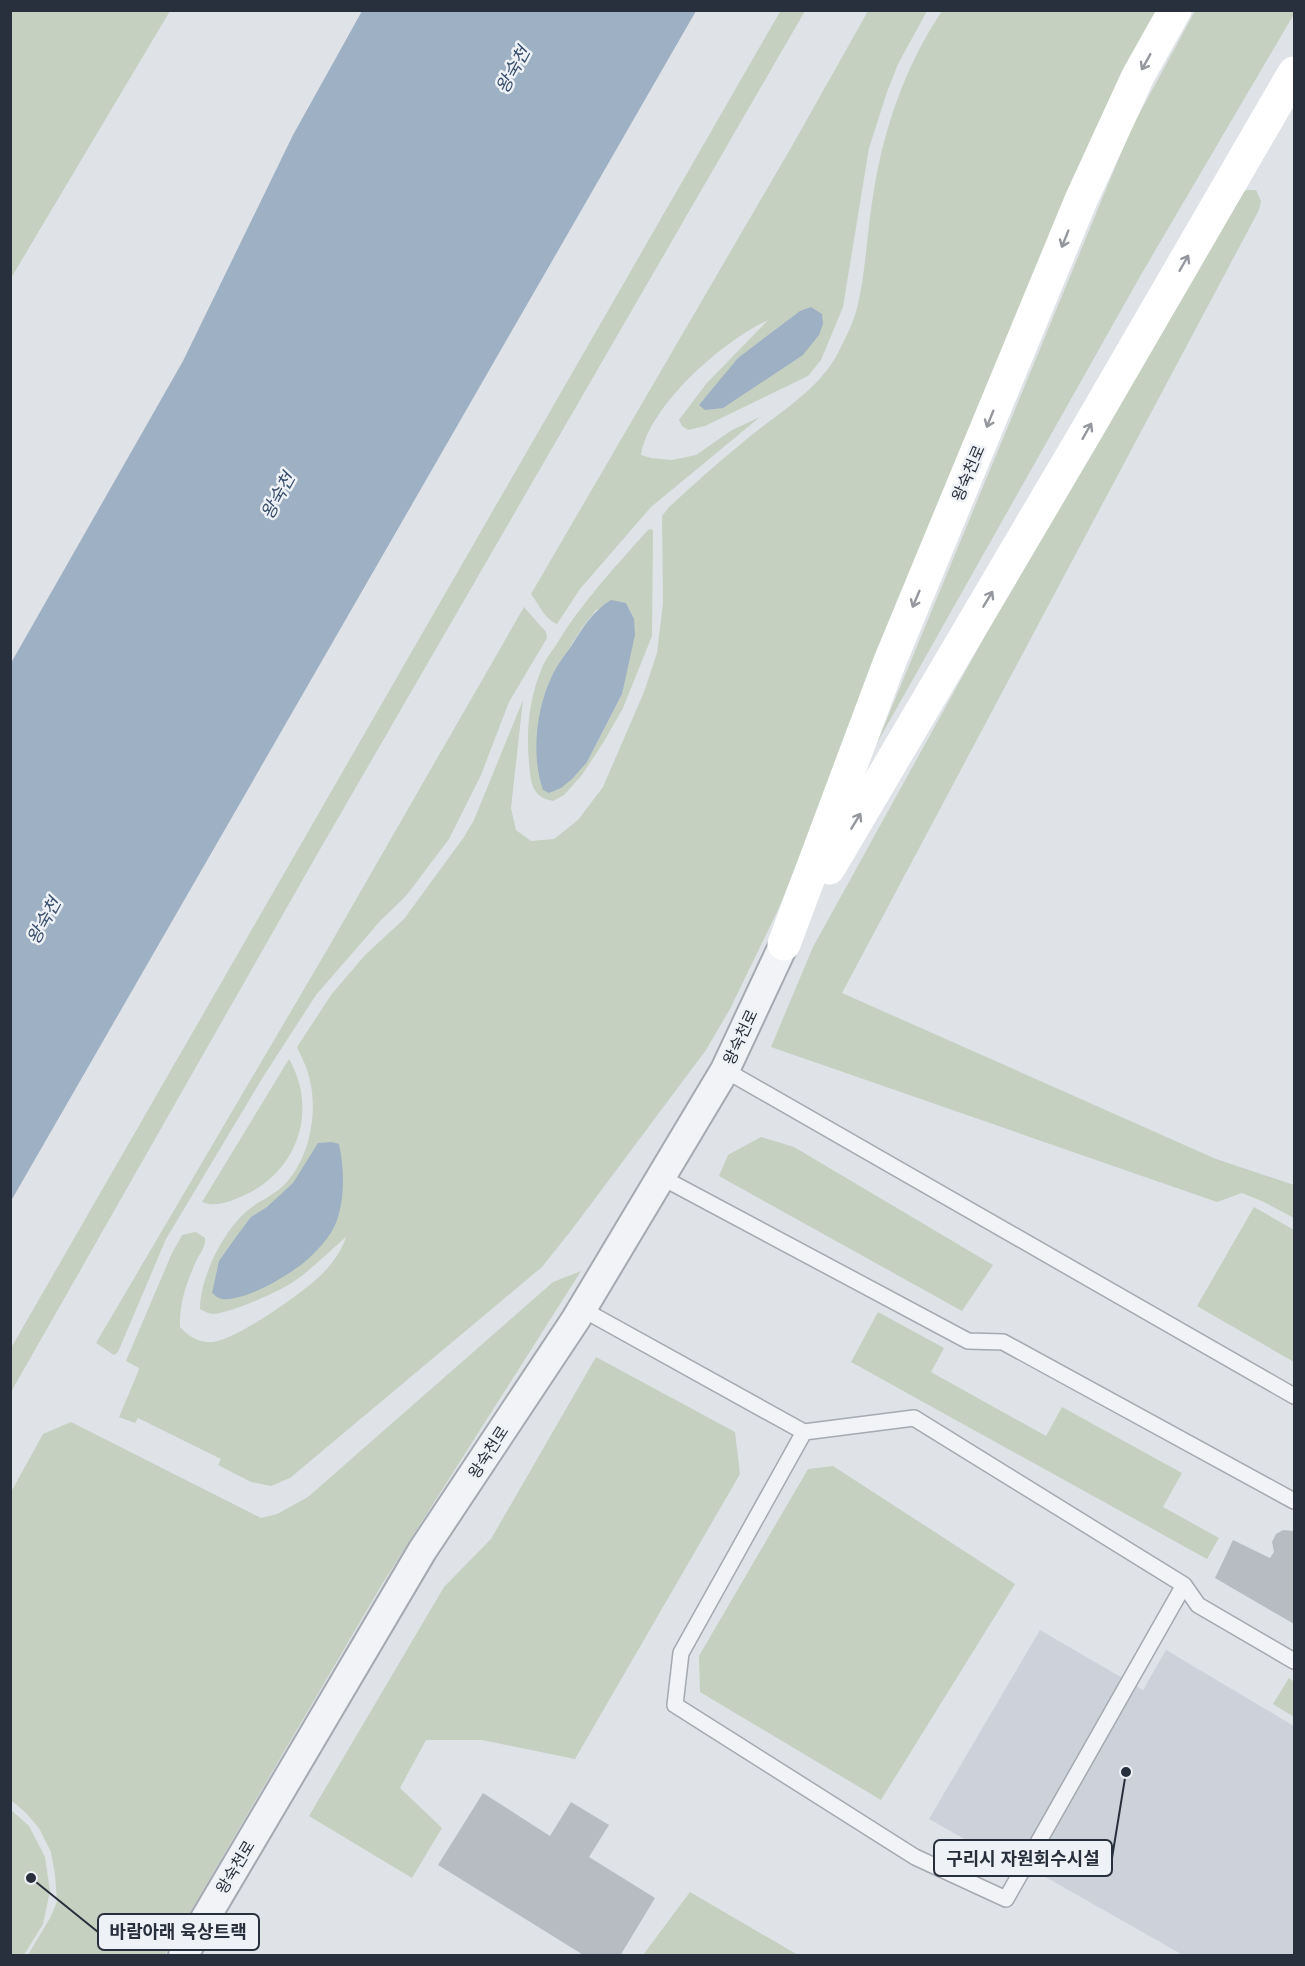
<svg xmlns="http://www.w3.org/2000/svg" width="1305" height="1966" font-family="'Open Sans','Noto Sans KR',sans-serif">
	<rect width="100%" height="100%" fill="#dfe2e7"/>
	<path fill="#cdd1d9" d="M 1040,1630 L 1143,1690 L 1166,1650 L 1294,1726 L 1294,1955 L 1183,1955 L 1033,1870 L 1030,1876 L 929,1819 Z"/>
	<path fill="#c5d0c1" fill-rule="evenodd" d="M 781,10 L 805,11 L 315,858 L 11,1392 L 11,1348 Z
		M 10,11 L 170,11 L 11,278 L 10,278 Z
		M 868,11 L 927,11 L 898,64 L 887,92 L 869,148 L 843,307 L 821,360 L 808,376 L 705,426 L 688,430 L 682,426 L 679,420 L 706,384 L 768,320 C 724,340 649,405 641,455 L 651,458 L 672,460 L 696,455 L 732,430 L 760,417 L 651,507 L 580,589 L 557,624 C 544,619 539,604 531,594 L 792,146 Z
		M 942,11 L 1158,11 L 995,380 L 777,912 L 730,1009 L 706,1050 L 573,1228 L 542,1267 L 290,1478 L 271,1486 L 251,1482 L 218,1465 L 221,1459 L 138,1418 L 135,1423 L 119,1417 L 138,1372 L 139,1368 L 126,1361 L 172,1253 L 182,1235 L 196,1232 L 205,1238 C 206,1247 200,1253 196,1261 C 187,1282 179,1303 180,1327 C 188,1336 199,1343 212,1342 C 236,1340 303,1293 321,1275 C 332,1264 341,1252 346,1237 C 329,1251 315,1267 296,1280 C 283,1290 229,1314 213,1314 C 209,1314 204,1311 200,1309 C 200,1278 223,1231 247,1211 C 258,1201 273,1196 284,1185 C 309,1160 318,1114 310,1081 C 308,1069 302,1058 297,1047 L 331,995 L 365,955 L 404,919 L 464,837 L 474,820 L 523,700 L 511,808 L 516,830 L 531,841 L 554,839 L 578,820 L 603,787 L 644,692 L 657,653 L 663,603 L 662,516 L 669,507 C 695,483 721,460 748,438 C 780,412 820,389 839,351 C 846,337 855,319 858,304 C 866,269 867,232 873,196 C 883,130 905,66 942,11 Z
		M 1195,11 L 1294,11 L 1294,14 L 1142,273 L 877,743 L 1131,129 Z
		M 1246,190 L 1256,190 L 1261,201 L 1259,210 L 842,993 L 1216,1159 L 1294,1185 L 1294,1218 L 1264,1202 L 1242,1193 L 1217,1202 L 771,1047 L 813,947 L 997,614 L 1237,197 Z
		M 651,529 L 653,530 L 652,636 L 623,708 L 603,743 L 582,775 L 564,795 L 553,801 C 531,797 531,782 529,763 C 526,732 529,698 542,668 C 545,660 551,652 556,645 C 581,603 615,567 648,530 ZM 626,603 L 634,619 L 622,694 L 587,762 L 552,676 L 582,628 L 596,610 Z
		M 524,607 L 546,632 L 547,638 L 509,702 L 481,775 L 449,839 L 406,896 L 381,920 L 316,995 L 263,1077 L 166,1239 L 118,1352 L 114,1355 L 96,1343 L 327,950 Z
		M 289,1059 C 320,1113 295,1176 238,1198 C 226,1203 214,1207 202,1202 Z
		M 761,1137 L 794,1147 L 993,1265 L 962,1311 L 719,1176 L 728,1155 Z
		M 1254,1207 L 1294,1230 L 1294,1362 L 1197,1306 Z
		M 581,1271 L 381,1586 L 165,1955 L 28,1955 L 50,1918 L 57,1902 L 55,1875 L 51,1852 L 39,1828 L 25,1812 L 11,1800 L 11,1492 L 43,1434 L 71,1422 L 261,1518 L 277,1514 L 308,1497 L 553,1282 Z
		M 878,1312 L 944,1348 L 931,1372 L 1046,1436 L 1062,1407 L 1182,1473 L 1163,1507 L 1219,1538 L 1207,1559 L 851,1362 Z
		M 596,1357 L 735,1432 L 740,1474 L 575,1759 L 482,1740 L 426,1740 L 400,1788 L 442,1828 L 412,1878 L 309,1816 L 444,1587 L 491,1539 Z
		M 833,1466 L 1015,1584 L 881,1800 L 700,1692 L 699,1656 L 808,1469 Z
		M 1289,1678 L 1294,1682 L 1294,1717 L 1273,1704 Z
		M 10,1809 L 29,1826 L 45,1857 L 50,1891 L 43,1924 L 24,1955 L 11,1955 Z
		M 690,1892 L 798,1955 L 643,1955 Z"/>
	<path fill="#9db0c4" d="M 362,11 L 696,11 L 11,1201 L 11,663 L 183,361 L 293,135 Z
		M 811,307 L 822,314 L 823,324 L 819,335 L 803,355 L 723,408 L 705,410 L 699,405 L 738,358 L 800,311 Z
		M 611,600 L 626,603 L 634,619 L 635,635 L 622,694 L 587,762 L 572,779 L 561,788 L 549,793 L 543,790 C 531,756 536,709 552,676 C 557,665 565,655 572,645 C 583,627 593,611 611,600 Z
		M 332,1142 L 339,1144 C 344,1167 345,1194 338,1217 C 334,1232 321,1247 309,1258 C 295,1272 239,1306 219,1298 C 216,1297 214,1294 212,1293 L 219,1261 L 236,1237 L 251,1217 L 267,1207 L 293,1183 L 318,1143 Z"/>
	<path fill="#b7bcc3" d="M 1283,1530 L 1294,1531 L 1294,1624 L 1215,1578 L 1233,1540 L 1270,1558 L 1274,1552 L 1272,1542 L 1276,1534 Z
		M 483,1793 L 550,1836 L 571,1802 L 609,1825 L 589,1857 L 655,1898 L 620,1956 L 585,1956 L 438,1865 Z"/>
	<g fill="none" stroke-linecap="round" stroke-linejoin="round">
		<defs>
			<path id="lane" d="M 725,1070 L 1294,1396
				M 661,1177 L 968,1341 L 1003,1342 L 1294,1501
				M 582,1309 L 804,1432 L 681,1653 L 675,1705 L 915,1857 L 1006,1899 L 1184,1585 L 914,1418 L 804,1432
				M 1184,1585 L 1198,1605 L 1294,1661"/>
			<path id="street" d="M 183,1956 L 422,1551 L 576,1319 L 725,1070 L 784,944"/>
		</defs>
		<use href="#lane" stroke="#a5a9b1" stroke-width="18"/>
		<use href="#street" stroke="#a5a9b1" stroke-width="32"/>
		<use href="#lane" stroke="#f2f3f6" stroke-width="15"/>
		<use href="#street" stroke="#f2f3f6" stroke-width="28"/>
		<path stroke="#fff" stroke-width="33" d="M 829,868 L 1087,430 L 1294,73
			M 784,944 L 890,661 L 1081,200 L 1138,76 L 1175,10"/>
	</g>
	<defs><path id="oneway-shaft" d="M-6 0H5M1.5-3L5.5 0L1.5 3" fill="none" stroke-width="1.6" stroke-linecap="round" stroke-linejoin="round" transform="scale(1.5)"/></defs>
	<g stroke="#94989e">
		<use href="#oneway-shaft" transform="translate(1146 62) rotate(119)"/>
		<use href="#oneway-shaft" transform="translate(1065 239) rotate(112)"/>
		<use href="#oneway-shaft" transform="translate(1184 263) rotate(-60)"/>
		<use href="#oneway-shaft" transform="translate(990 419) rotate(112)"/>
		<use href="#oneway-shaft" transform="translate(1087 431) rotate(-60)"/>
		<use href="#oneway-shaft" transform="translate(916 599) rotate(113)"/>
		<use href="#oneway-shaft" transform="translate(988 599) rotate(-59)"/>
		<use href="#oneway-shaft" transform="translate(856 821) rotate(-59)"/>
	</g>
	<g text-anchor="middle" stroke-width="5" stroke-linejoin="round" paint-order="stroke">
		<g font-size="16" fill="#29303d" stroke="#eef1f5">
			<text transform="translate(968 473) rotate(-67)" y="6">왕숙천로</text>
			<text transform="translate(740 1037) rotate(-65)" y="6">왕숙천로</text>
			<text transform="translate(488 1452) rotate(-57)" y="6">왕숙천로</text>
			<text transform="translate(235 1867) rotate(-59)" y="6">왕숙천로</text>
		</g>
		<g font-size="18" font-style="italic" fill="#374f6d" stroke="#eef1f5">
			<text transform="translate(513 70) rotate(-61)" y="6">왕숙천</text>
			<text transform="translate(278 496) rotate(-61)" y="6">왕숙천</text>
			<text transform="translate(44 921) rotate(-61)" y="6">왕숙천</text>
		</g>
	</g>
	<path fill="none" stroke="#29303d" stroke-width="2" d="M1126 1772L1112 1858M31 1878L98 1932"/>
	<g fill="#29303d" stroke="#eef1f5" stroke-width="2">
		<circle cx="1126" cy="1772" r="6"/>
		<circle cx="31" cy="1878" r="6"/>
	</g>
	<g fill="#eef1f5" stroke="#29303d" stroke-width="2">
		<rect x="934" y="1840" width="178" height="36" rx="6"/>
		<rect x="98" y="1914" width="161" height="36" rx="6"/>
	</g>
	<g font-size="18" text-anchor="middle" font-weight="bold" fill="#29303d">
		<text x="1023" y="1865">구리시 자원회수시설</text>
		<text x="178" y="1938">바람아래 육상트랙</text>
	</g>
	<rect width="1305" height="1966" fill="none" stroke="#29303d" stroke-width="24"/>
</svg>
